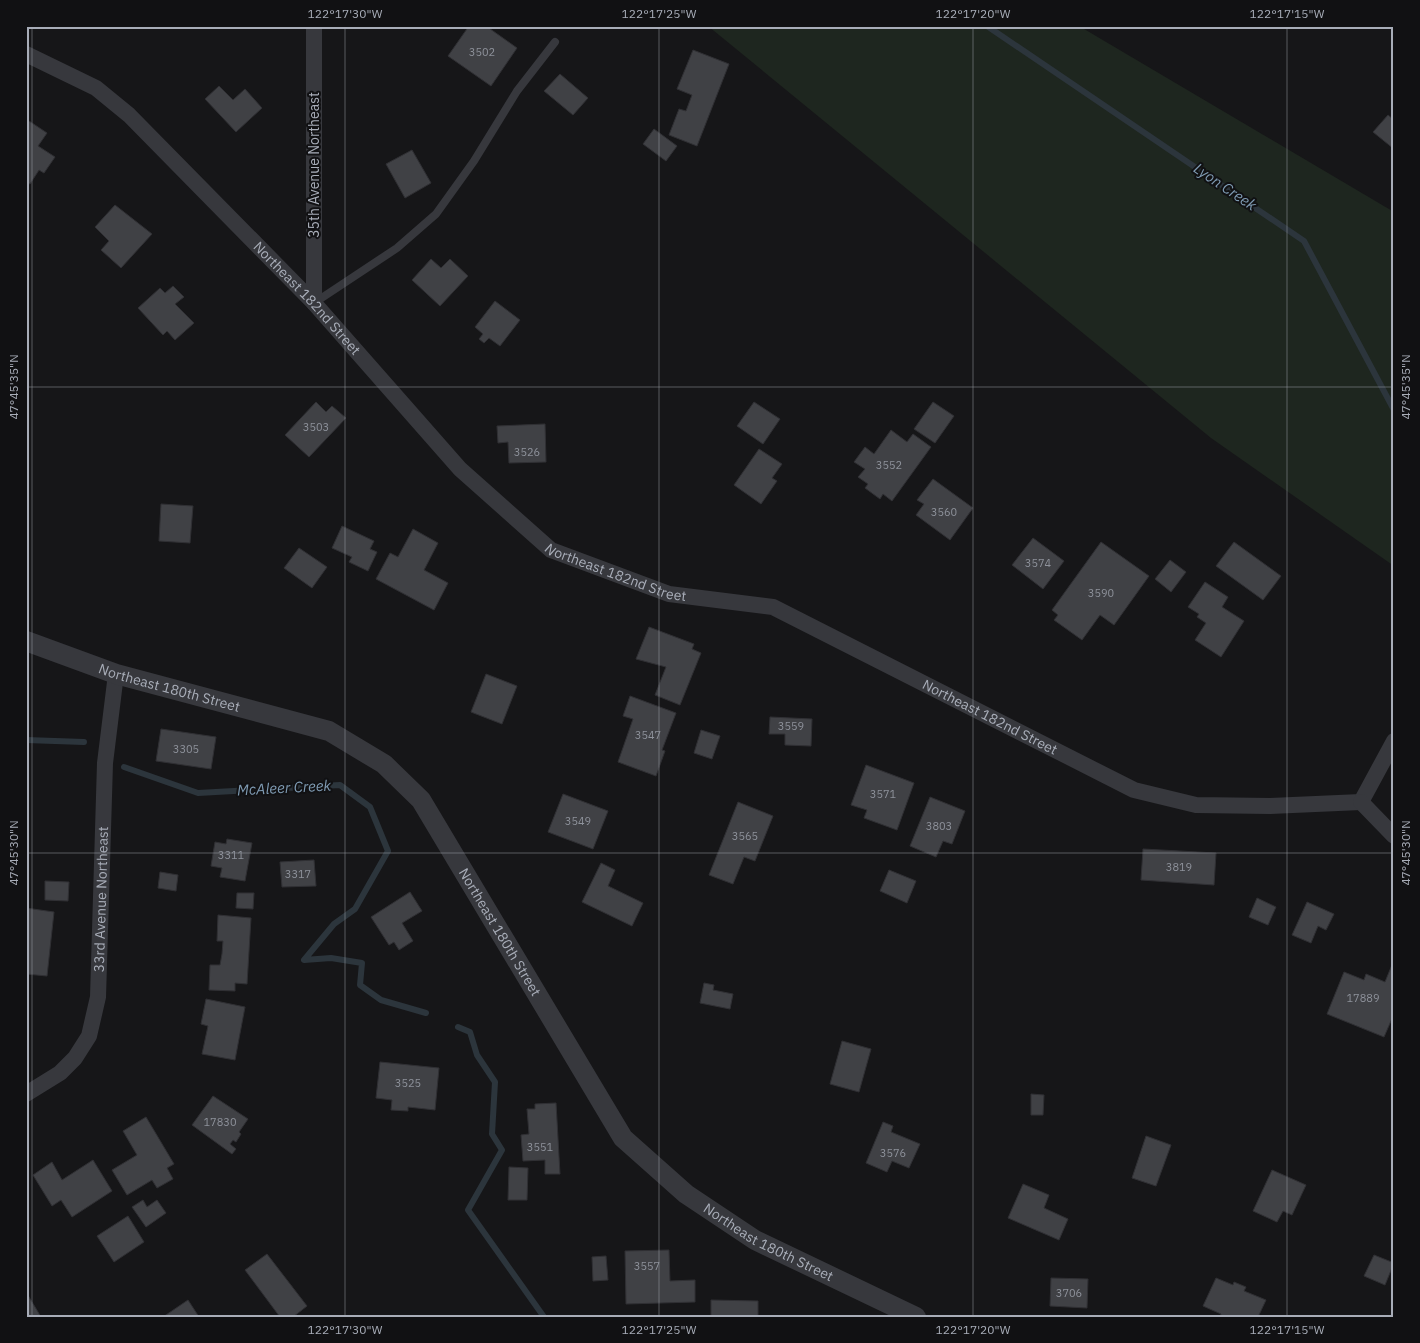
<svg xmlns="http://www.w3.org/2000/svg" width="1420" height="1343" font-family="'IBM Plex Sans',sans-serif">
	<rect width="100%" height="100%" fill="#161618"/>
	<path fill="#1e261f" d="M 708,26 L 1079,26 L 1394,212 L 1394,566 L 1211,438 Z"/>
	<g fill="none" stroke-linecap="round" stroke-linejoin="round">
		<path stroke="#2c353c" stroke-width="6" d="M 987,26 L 1304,241 L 1394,410
			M 26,740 L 84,742
			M 124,767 L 198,793 L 340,785 L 370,807 L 388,851 L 355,909 L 334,924 L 304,960 L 331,958 L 362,963 L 360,985 L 381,1000 L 426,1013
			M 458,1027 L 470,1032 L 477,1055 L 495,1082 L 492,1134 L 502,1150 L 468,1210 L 544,1317"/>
	</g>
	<path fill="#404145" stroke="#303034" d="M 469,26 L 486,26 L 517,48 L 491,86 L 448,56 Z
		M 693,50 L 729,64 L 697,146 L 669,135 L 679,109 L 686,111 L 692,95 L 677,89 Z
		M 560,74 L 588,98 L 573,115 L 544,91 Z
		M 219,86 L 233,100 L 245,89 L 262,108 L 236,132 L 205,99 Z
		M 1388,115 L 1394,120 L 1394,149 L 1373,132 Z
		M 26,119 L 47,133 L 38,146 L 55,157 L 44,173 L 39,170 L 30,184 L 26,182 Z
		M 654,129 L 677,146 L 666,161 L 643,144 Z
		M 412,150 L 431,183 L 405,198 L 386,164 Z
		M 115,205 L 152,234 L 121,268 L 101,250 L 109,241 L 95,227 Z
		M 431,259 L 441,268 L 450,259 L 468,276 L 440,306 L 412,280 Z
		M 173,286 L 184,297 L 175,304 L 194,323 L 175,340 L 167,331 L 163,335 L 138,308 L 160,288 L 165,293 Z
		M 495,301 L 520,320 L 500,346 L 489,338 L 484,343 L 479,339 L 483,334 L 475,327 Z
		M 316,402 L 326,412 L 332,406 L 346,418 L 309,457 L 285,435 Z
		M 754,402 L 780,419 L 763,444 L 737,426 Z
		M 933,402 L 954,416 L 935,443 L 914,429 Z
		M 545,424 L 546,462 L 509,463 L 508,442 L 498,443 L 497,426 Z
		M 891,430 L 907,442 L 913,434 L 931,447 L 892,501 L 883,494 L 880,499 L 865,488 L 868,484 L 858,477 L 865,469 L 854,462 L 865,447 L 874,454 Z
		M 759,449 L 782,464 L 772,478 L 777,481 L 761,504 L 734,485 Z
		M 933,479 L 973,508 L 950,540 L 916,515 L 924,504 L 917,500 Z
		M 161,504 L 193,506 L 190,543 L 159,541 Z
		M 342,526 L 374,541 L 370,549 L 377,552 L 368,571 L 349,562 L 352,557 L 332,548 Z
		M 413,529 L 438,543 L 424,570 L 448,583 L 434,610 L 376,579 L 390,553 L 398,557 Z
		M 1033,538 L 1064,561 L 1043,589 L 1012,565 Z
		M 1101,542 L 1149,576 L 1114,625 L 1100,615 L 1082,640 L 1054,620 L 1058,615 L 1052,610 Z
		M 1234,542 L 1281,576 L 1263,600 L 1216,566 Z
		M 299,548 L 327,567 L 312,588 L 284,568 Z
		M 1170,560 L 1186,572 L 1171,592 L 1155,579 Z
		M 1205,582 L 1228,597 L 1222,607 L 1244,621 L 1221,657 L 1195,640 L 1206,623 L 1197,617 L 1199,614 L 1188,607 Z
		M 649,627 L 694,644 L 692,649 L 701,653 L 680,705 L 655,695 L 666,667 L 636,659 Z
		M 486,674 L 517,686 L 502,724 L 471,712 Z
		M 630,696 L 676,713 L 662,750 L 665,751 L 656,776 L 618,762 L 633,719 L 623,716 Z
		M 770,717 L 812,719 L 811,746 L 785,745 L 785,734 L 769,734 Z
		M 161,729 L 216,737 L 211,769 L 156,761 Z
		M 701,730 L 720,736 L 712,759 L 694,753 Z
		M 866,765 L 914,783 L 897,830 L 864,818 L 867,810 L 851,805 Z
		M 563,794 L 608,811 L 593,849 L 548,832 Z
		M 930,797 L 965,811 L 952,844 L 943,841 L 936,857 L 910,846 Z
		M 738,802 L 773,816 L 755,861 L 744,857 L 733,884 L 709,875 Z
		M 26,819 L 28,819 L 28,851 L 26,851 Z
		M 227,839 L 252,843 L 245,881 L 220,877 L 222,868 L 211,866 L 215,842 L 226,844 Z
		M 1143,849 L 1216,853 L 1214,885 L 1141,880 Z
		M 314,860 L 316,886 L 282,887 L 280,862 Z
		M 601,863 L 615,870 L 608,886 L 643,903 L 632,926 L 582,902 Z
		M 889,870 L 916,881 L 907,903 L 880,891 Z
		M 160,872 L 178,875 L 176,891 L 158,888 Z
		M 45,881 L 69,882 L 68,901 L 45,900 Z
		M 410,892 L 422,911 L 402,923 L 413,941 L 399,950 L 394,942 L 389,945 L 371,917 Z
		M 237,893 L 254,893 L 253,909 L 236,908 Z
		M 1257,898 L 1276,907 L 1268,925 L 1249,917 Z
		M 1307,902 L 1334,914 L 1326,930 L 1318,926 L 1311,943 L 1292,935 Z
		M 26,908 L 54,912 L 47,976 L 26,974 Z
		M 218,915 L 251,918 L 247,984 L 235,983 L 235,991 L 209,990 L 210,965 L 220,965 L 222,954 L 223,941 L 217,941 Z
		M 1394,960 L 1394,1014 L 1384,1037 L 1327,1014 L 1344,972 L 1364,980 L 1366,974 L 1385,982 Z
		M 704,983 L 714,985 L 713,990 L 733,994 L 730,1009 L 700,1003 Z
		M 206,999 L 245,1007 L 235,1060 L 202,1054 L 208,1026 L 201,1024 Z
		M 842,1041 L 871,1049 L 859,1092 L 830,1084 Z
		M 380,1062 L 439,1068 L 435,1110 L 408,1107 L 408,1111 L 391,1110 L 392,1100 L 376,1098 Z
		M 1031,1094 L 1044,1095 L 1043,1115 L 1031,1115 Z
		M 213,1096 L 248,1119 L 239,1132 L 241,1134 L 236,1142 L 233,1140 L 230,1144 L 236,1149 L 232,1154 L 192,1125 Z
		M 556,1103 L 560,1174 L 545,1174 L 545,1160 L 523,1161 L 521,1135 L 529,1134 L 527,1109 L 535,1109 L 535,1104 Z
		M 146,1117 L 174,1164 L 167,1168 L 173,1179 L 157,1188 L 152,1180 L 127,1195 L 112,1170 L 137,1155 L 123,1131 Z
		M 883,1122 L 893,1126 L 891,1132 L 920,1144 L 909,1168 L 892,1161 L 887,1172 L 866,1163 Z
		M 1146,1136 L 1171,1145 L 1156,1186 L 1132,1178 Z
		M 93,1160 L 112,1191 L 72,1217 L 61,1200 L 52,1206 L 33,1175 L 52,1162 L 62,1180 Z
		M 509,1167 L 528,1168 L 527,1200 L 508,1200 Z
		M 1272,1170 L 1306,1185 L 1292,1215 L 1283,1211 L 1277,1222 L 1253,1211 Z
		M 1023,1184 L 1049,1195 L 1044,1208 L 1068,1219 L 1059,1240 L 1008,1218 Z
		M 143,1200 L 147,1207 L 157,1200 L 166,1213 L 146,1227 L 132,1207 Z
		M 128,1216 L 144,1242 L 114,1262 L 97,1236 Z
		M 669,1250 L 670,1281 L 695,1280 L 695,1302 L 626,1304 L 625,1251 Z
		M 267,1254 L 307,1306 L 293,1317 L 280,1317 L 245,1270 Z
		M 1374,1255 L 1394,1263 L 1385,1285 L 1364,1276 Z
		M 606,1256 L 608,1280 L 593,1281 L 592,1257 Z
		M 1051,1278 L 1088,1279 L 1087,1308 L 1050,1306 Z
		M 1216,1278 L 1233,1285 L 1234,1282 L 1246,1287 L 1244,1291 L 1266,1300 L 1258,1317 L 1220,1317 L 1221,1314 L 1203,1306 Z
		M 26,1292 L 41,1317 L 26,1317 Z
		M 188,1300 L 199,1317 L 163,1317 Z
		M 711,1300 L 758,1301 L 758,1317 L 711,1317 Z"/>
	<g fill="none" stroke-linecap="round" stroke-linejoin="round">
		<path stroke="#37383d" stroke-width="8" d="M 314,303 L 397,248 L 436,214 L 474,161 L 517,91 L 555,42"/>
		<g stroke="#37383d" stroke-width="16">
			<path id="s1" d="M 26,54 L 96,88 L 129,115 L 314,303 L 460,469 L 551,550 L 669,594 L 773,607 L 1134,790 L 1196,805 L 1270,806 L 1361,802"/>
			<path d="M 314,303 L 314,26"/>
			<path d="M 1361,802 L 1394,741"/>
			<path d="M 1361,802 L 1394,836"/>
			<path id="s2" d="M 26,1094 L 60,1073 L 75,1058 L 89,1036 L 98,997 L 105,763 L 116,674"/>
		</g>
		<path stroke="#37383d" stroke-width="20" id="s3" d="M 26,641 L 116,674 L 329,731 L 384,764 L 421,800 L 623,1138 L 686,1194 L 755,1240 L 916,1317"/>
	</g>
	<path fill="none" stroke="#a8adb8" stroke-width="1" stroke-opacity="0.45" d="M 32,26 L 32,1317M 345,26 L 345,1317M 659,26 L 659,1317M 973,26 L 973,1317M 1287,26 L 1287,1317M 26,387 L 1394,387M 26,853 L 1394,853"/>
	<g text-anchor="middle" stroke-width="4" stroke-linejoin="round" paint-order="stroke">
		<g font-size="11" fill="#8e929b">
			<text x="482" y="56">3502</text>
			<text x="316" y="431">3503</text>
			<text x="527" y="456">3526</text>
			<text x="889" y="469">3552</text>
			<text x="944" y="516">3560</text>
			<text x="1038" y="567">3574</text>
			<text x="1101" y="597">3590</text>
			<text x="791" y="730">3559</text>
			<text x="648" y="739">3547</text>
			<text x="186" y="753">3305</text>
			<text x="883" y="798">3571</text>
			<text x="578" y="825">3549</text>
			<text x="939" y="830">3803</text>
			<text x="745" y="840">3565</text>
			<text x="231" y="859">3311</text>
			<text x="1179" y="871">3819</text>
			<text x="298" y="878">3317</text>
			<text x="1363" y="1002">17889</text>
			<text x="408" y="1087">3525</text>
			<text x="220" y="1126">17830</text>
			<text x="540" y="1151">3551</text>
			<text x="893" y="1157">3576</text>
			<text x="647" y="1270">3557</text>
			<text x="1069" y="1297">3706</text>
		</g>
		<g font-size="14" fill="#a8adb8" stroke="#111113">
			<text transform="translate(314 165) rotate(-90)" y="5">35th Avenue Northeast</text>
			<text dy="5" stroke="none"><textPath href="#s1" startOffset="376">Northeast 182nd Street</textPath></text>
			<text dy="5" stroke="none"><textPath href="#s1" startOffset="796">Northeast 182nd Street</textPath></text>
			<text dy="5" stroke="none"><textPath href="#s3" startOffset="151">Northeast 180th Street</textPath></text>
			<text dy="5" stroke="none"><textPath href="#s1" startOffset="1201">Northeast 182nd Street</textPath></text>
			<text dy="5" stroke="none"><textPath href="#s2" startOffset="225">33rd Avenue Northeast</textPath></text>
			<text dy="5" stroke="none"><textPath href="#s3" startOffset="586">Northeast 180th Street</textPath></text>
			<text dy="5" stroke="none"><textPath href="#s3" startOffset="1006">Northeast 180th Street</textPath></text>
		</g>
		<g font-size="15" font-style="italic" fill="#7f9bb3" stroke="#111113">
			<text transform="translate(1225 187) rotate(34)" y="5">Lyon Creek</text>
			<text transform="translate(284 788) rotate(-3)" y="5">McAleer Creek</text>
		</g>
	</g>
	<rect width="1420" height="1343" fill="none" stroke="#111113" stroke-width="55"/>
	<rect x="28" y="28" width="1364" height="1288" fill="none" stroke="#a8adb8" stroke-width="2"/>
	<g font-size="12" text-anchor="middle" fill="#a8adb8">
		<text x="345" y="18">122°17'30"W</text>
		<text x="659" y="18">122°17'25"W</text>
		<text x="973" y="18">122°17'20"W</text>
		<text x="1287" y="18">122°17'15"W</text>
		<text transform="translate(14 387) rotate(-90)" y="4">47°45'35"N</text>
		<text transform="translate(1406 387) rotate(-90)" y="4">47°45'35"N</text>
		<text transform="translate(14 853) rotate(-90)" y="4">47°45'30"N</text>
		<text transform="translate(1406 853) rotate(-90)" y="4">47°45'30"N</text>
		<text x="345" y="1334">122°17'30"W</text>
		<text x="659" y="1334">122°17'25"W</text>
		<text x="973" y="1334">122°17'20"W</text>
		<text x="1287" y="1334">122°17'15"W</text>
	</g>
</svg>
